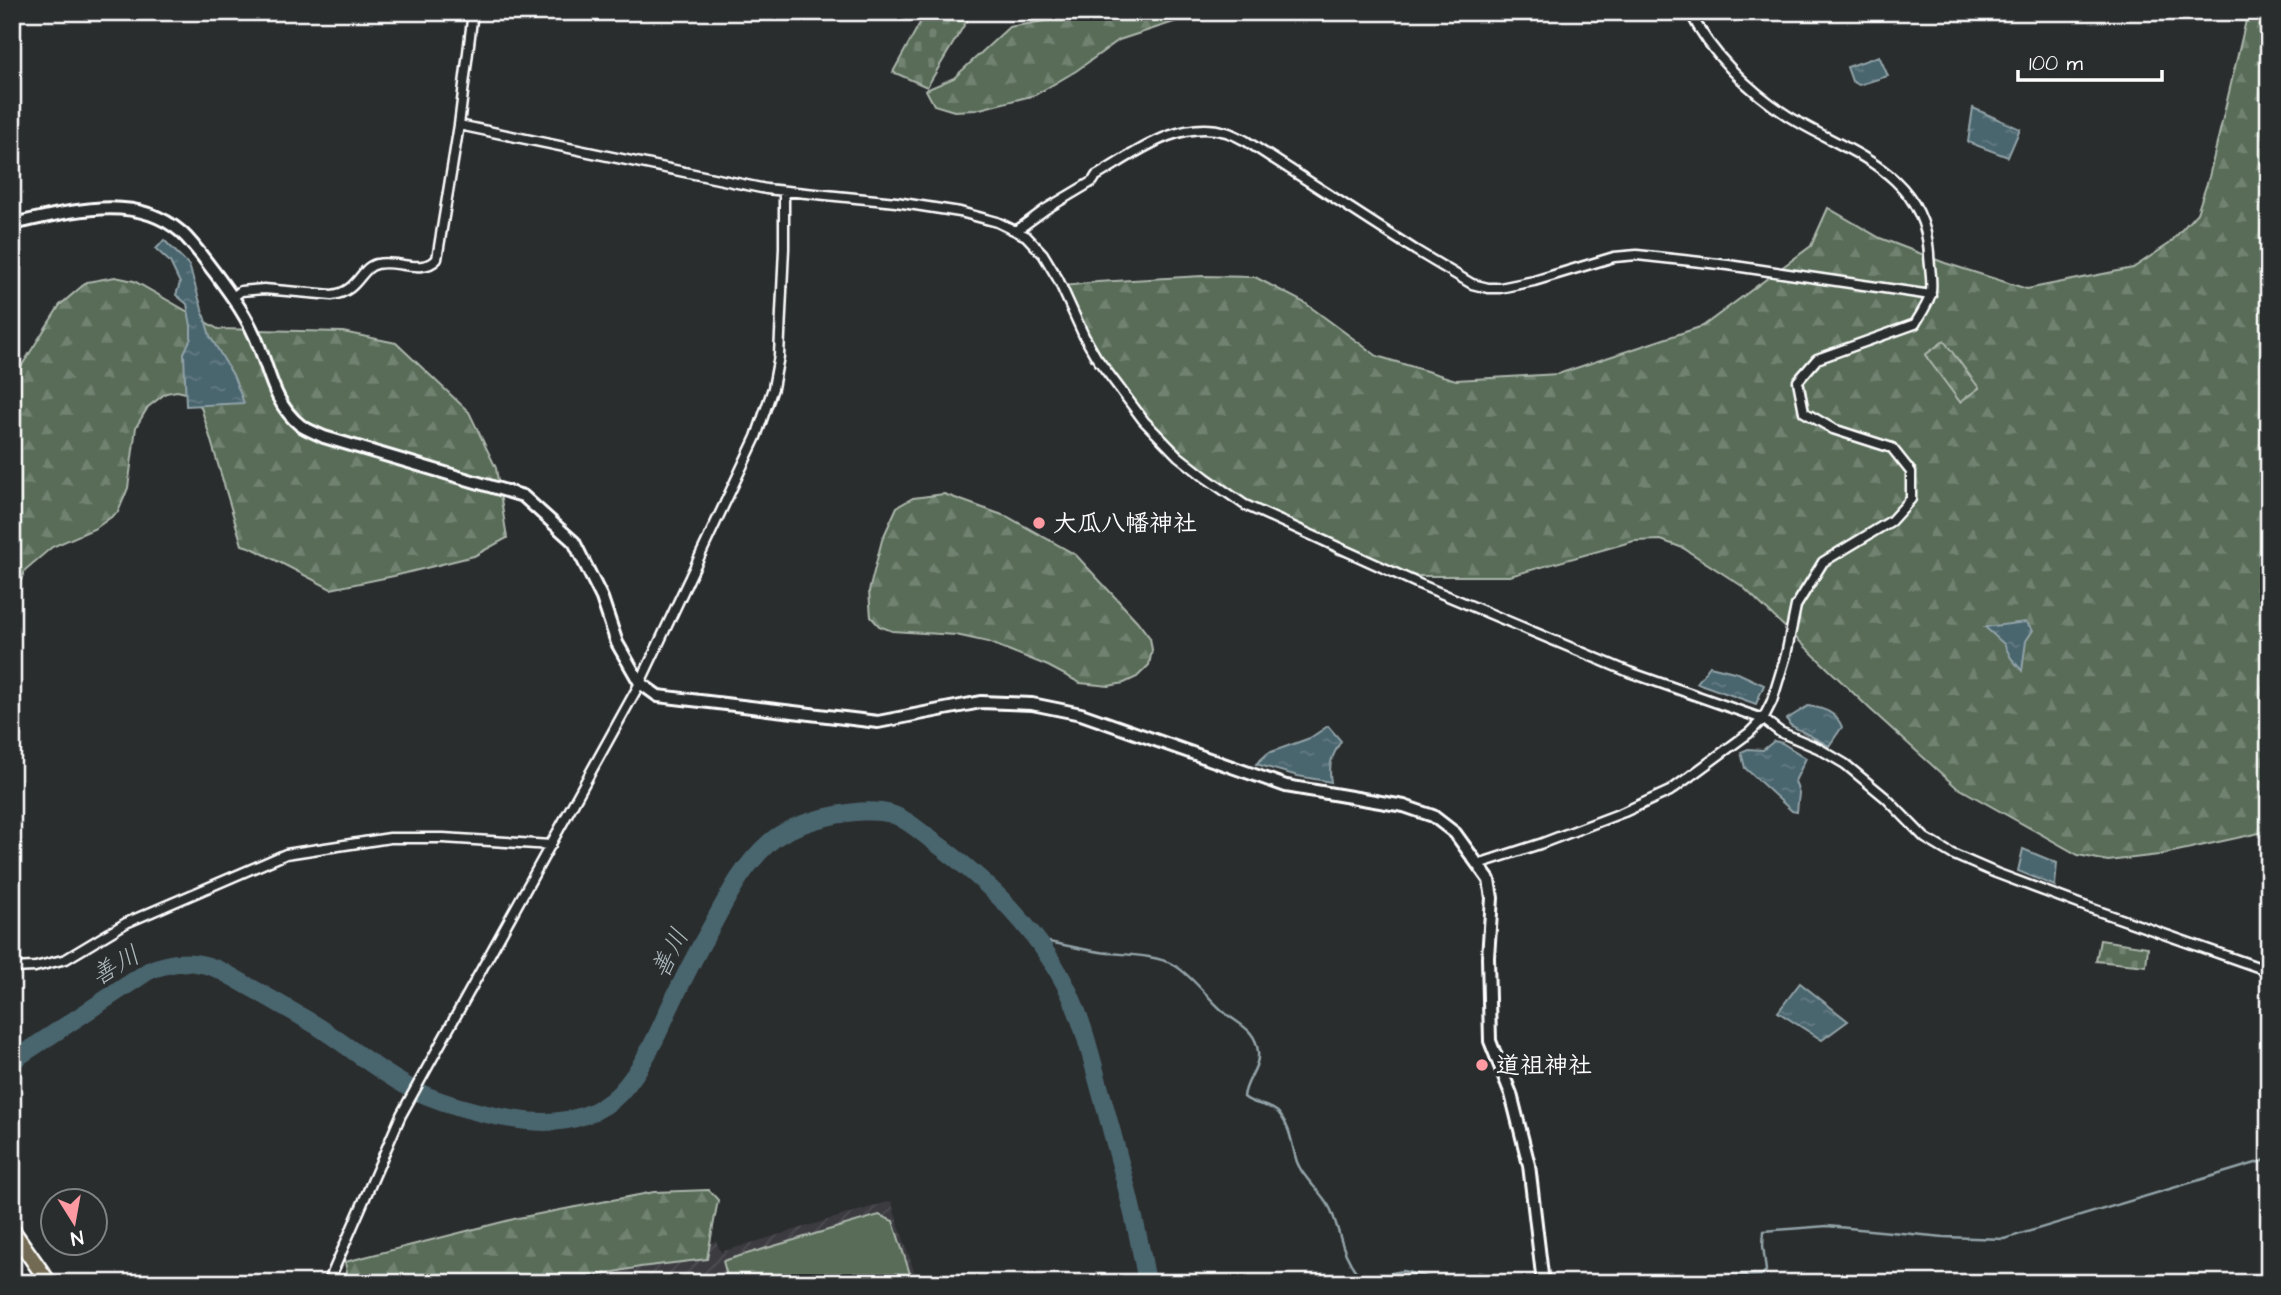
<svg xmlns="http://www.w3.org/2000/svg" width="2281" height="1295" font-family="'Architects Daughter','Klee One',sans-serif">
	<defs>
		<pattern id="industrial-furrows" width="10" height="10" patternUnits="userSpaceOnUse" patternTransform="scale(1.75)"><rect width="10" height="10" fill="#3a3a40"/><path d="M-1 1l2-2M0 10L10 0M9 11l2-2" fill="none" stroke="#4e4e53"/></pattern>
		<pattern id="forest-firs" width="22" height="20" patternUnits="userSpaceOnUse" patternTransform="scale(1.75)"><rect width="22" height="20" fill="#586c58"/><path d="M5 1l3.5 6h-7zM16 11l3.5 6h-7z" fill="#718271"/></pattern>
		<pattern id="cemetery-stones" width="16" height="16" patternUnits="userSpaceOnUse" patternTransform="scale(1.75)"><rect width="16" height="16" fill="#586c58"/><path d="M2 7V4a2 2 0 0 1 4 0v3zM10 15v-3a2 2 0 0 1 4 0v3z" fill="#718271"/></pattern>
		<pattern id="water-ripples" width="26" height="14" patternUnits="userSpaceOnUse" patternTransform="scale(1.75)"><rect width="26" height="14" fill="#4a656e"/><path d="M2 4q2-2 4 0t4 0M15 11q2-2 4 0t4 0" fill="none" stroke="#657c84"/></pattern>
	</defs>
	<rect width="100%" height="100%" fill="#2a2d2e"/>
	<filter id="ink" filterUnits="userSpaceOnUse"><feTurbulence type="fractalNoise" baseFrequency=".0143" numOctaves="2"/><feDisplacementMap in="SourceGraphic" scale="14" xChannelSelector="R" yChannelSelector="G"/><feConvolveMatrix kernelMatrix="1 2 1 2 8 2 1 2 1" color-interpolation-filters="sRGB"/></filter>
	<g filter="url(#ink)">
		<path fill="url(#industrial-furrows)" d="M 891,1201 L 918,1283 L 589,1283 L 716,1241 L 721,1252 Z"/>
		<path fill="#586c58" stroke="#acb6ac" stroke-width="2" d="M 879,1215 L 893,1221 L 913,1283 L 729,1283 L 723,1261 Z"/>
		<path fill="url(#forest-firs)" stroke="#acb6ac" stroke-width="2" d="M 1098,12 L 1226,12 L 1177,21 L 1119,40 L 1076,71 L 1035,95 L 976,110 L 954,111 L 934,105 L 926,90 L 954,78 L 1009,27 Z
			M 2248,12 L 2269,12 L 2269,831 L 2159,855 L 2108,861 L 2078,855 L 1955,786 L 1870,709 L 1742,586 L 1683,548 L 1661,540 L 1634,541 L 1510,576 L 1416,576 L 1337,554 L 1220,490 L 1138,422 L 1090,352 L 1064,286 L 1097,282 L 1202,276 L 1255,277 L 1305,303 L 1377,356 L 1456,380 L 1558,374 L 1703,326 L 1811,246 L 1828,208 L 1880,238 L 1945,263 L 2027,289 L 2133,268 L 2169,244 L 2197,213 L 2209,177 Z
			M 115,277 L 134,281 L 218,329 L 343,332 L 396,343 L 469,412 L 496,468 L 507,538 L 474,556 L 394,576 L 331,589 L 252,548 L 242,545 L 201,407 L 190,394 L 177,391 L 166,393 L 148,407 L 136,427 L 128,488 L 118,512 L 96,528 L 52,547 L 25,570 L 12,603 L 12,381 L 60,305 L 87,282 Z
			M 944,494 L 1008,517 L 1076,555 L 1137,621 L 1150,638 L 1152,650 L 1149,665 L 1137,677 L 1124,683 L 1109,686 L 1080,683 L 1048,666 L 988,642 L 956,635 L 892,631 L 879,626 L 871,617 L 869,591 L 882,540 L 897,507 L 913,498 Z
			M 709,1190 L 718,1200 L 707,1259 L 640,1267 L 558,1283 L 349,1283 L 345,1262 L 518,1218 L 654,1192 Z"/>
		<path fill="url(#cemetery-stones)" stroke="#acb6ac" stroke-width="2" d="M 926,12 L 972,12 L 927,87 L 893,72 Z
			M 1944,341 L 1979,388 L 1960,402 L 1925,355 Z
			M 2100,940 L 2148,947 L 2146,966 L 2096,961 Z"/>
		<path fill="url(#water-ripples)" stroke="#92a3a8" stroke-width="2" d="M 1879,56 L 1888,76 L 1859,85 L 1852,81 L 1847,67 Z
			M 1973,108 L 2020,129 L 2008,157 L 1968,142 Z
			M 164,240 L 189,265 L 210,336 L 233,375 L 244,403 L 186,406 L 184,353 L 191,338 L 191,326 L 187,304 L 176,295 L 180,283 L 170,262 L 156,249 Z
			M 2026,622 L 2033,630 L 2026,641 L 2022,671 L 2011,658 L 2004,644 L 1985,627 Z
			M 1710,666 L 1738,673 L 1764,685 L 1756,704 L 1697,683 Z
			M 1808,706 C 1823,708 1836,712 1842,727 L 1829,746 L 1790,725 L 1787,719 Z
			M 1328,726 L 1341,741 C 1332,756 1328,764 1331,782 L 1298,776 L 1256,764 L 1268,753 L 1310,738 Z
			M 1774,741 L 1782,743 L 1806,758 L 1795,781 L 1799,793 L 1797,812 L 1792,811 L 1745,768 L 1741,752 L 1748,749 L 1763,750 Z
			M 2023,849 L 2057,863 L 2055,886 L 2018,871 Z
			M 1800,983 L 1848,1021 L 1822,1040 L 1778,1012 Z"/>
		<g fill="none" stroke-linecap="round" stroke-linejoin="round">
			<path stroke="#92a3a8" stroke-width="2.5" d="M 1037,940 C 1058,943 1079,949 1100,952 C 1122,955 1155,954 1174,965 C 1194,977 1207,998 1225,1013 C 1240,1025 1256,1030 1258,1052 C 1260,1068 1245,1081 1244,1097 C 1255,1107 1272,1103 1281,1116 C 1291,1129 1292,1147 1297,1162 C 1304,1181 1323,1192 1331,1210 C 1341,1234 1341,1253 1358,1274 L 1371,1277 L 1403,1271 L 1446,1282 L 1479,1273 L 1526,1283
				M 1548,1282 L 1582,1280 L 1597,1283
				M 1530,1283 L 1541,1282
				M 1625,1283 C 1654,1273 1661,1274 1691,1283
				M 1707,1283 L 1731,1276 L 1762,1275 L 1766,1271 L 1763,1245 L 1764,1231 L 1827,1226 L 1944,1237 L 2004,1239 L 2269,1159"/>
			<path stroke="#4a656e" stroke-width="18" d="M 12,1061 L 150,970 C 167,964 183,960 201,964 C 218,967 234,978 248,986 C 270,998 292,1011 314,1024 C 348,1045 378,1072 414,1090 C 447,1106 508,1122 545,1122 C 572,1122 601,1113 620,1093 C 642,1069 656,1038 669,1009 C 683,979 698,950 714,922 C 730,892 744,865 770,842 C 793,821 861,805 891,814 C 905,818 917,829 929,838 C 983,877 1035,925 1066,986 C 1085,1024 1093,1066 1105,1107 C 1121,1165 1137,1223 1147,1283"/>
			<defs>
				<path id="street" d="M 459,125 L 766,189 L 896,202 L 960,212 L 997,222 L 1026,236 L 1043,254 L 1058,279 L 1084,336 L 1096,357 L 1144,421 L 1178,456 L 1206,478 L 1245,505 L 1419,584 L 1629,672 L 1763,719 L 1780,732 L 1818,748 L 1845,764 L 1886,798 L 1925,838 L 1952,854 L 1996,873 L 2087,907 L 2269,971
					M 1016,231 L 1046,209 L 1093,181 L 1096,176 C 1134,154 1179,118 1226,132 C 1233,134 1240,138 1246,141 L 1415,250 L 1472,284 L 1488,288 L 1500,288 L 1534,281 L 1614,257 L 1637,255 L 1728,265 L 1931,295
					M 233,297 L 241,291 L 264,289 L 332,295 C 359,292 360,267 377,264 C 395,259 422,275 437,259 L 459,125 L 473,12
					M 1478,864 L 1540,844 L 1624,812 L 1670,791 L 1749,733 L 1763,719 L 1772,701 L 1786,655 L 1796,606 L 1823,562 L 1891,521 L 1911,499 L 1911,472 L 1892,448 L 1833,429 L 1804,412 L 1798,381 L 1817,359 L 1915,324 C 1920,315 1927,306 1930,296 C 1934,284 1929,266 1929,253 C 1923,170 1848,153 1788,116 C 1749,91 1711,54 1690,12
					M 12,968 L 35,967 L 66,959 L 126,923 L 286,854 L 390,838 L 443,838 L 551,845
					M 328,1283 L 401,1115 L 640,683 L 756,437 L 773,388 L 779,356 L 784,248 L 784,191"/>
				<path id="secondary" d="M 12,224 C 66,213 134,191 181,232 C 194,244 204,259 215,273 C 232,296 249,319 259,346 C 270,374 275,405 300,425 C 307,430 316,433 324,437 L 523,496 L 574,542 L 602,598 L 617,643 L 640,683 L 658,696 L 878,722 L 981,702 L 1032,704 L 1081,714 L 1286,786 L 1404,806 L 1433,816 L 1455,833 L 1489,880 L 1492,898 L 1488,957 L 1490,1041 L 1511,1094 L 1529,1165 L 1543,1283"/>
				<path id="highway" d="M 12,1230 L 49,1283"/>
			</defs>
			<use href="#street" stroke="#fff" stroke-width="13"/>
			<use href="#secondary" stroke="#fff" stroke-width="16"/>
			<use href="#highway" stroke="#fff" stroke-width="19"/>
			<use href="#street" stroke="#2a2d2e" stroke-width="8"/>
			<use href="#secondary" stroke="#2a2d2e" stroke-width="10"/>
			<use href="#highway" stroke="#736b52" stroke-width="14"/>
		</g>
	</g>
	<g fill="#ff9aa2" stroke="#2a2d2e" stroke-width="2.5">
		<circle cx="1039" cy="523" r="7"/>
		<circle cx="1482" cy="1065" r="7"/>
	</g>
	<g text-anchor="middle" stroke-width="7" stroke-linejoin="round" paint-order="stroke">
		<g font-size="24" font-weight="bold" fill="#fff" stroke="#2a2d2e" text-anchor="start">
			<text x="1053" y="531">大瓜八幡神社</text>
			<text x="1496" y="1073">道祖神社</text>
		</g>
		<g font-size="26" font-style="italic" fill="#aebabe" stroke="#2a2d2e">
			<text transform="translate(669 953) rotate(-63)" y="9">善川</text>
			<text transform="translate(115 965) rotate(-30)" y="9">善川</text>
		</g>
	</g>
	<rect width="2281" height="1295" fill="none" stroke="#2a2d2e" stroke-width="42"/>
	<rect x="21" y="21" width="2239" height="1253" fill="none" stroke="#fff" stroke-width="2.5" filter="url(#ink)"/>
	<g transform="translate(74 1222) rotate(169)"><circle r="33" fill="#2a2d2e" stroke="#7f8182" stroke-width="2"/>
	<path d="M0-5L12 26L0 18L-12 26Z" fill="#ff9aa2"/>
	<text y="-10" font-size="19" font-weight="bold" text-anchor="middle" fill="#ffffff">N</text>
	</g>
	<path d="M2018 70v10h144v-10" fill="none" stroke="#ffffff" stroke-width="3.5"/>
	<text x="2029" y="70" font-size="21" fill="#ffffff" stroke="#2a2d2e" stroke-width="5" paint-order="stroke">100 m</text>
</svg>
